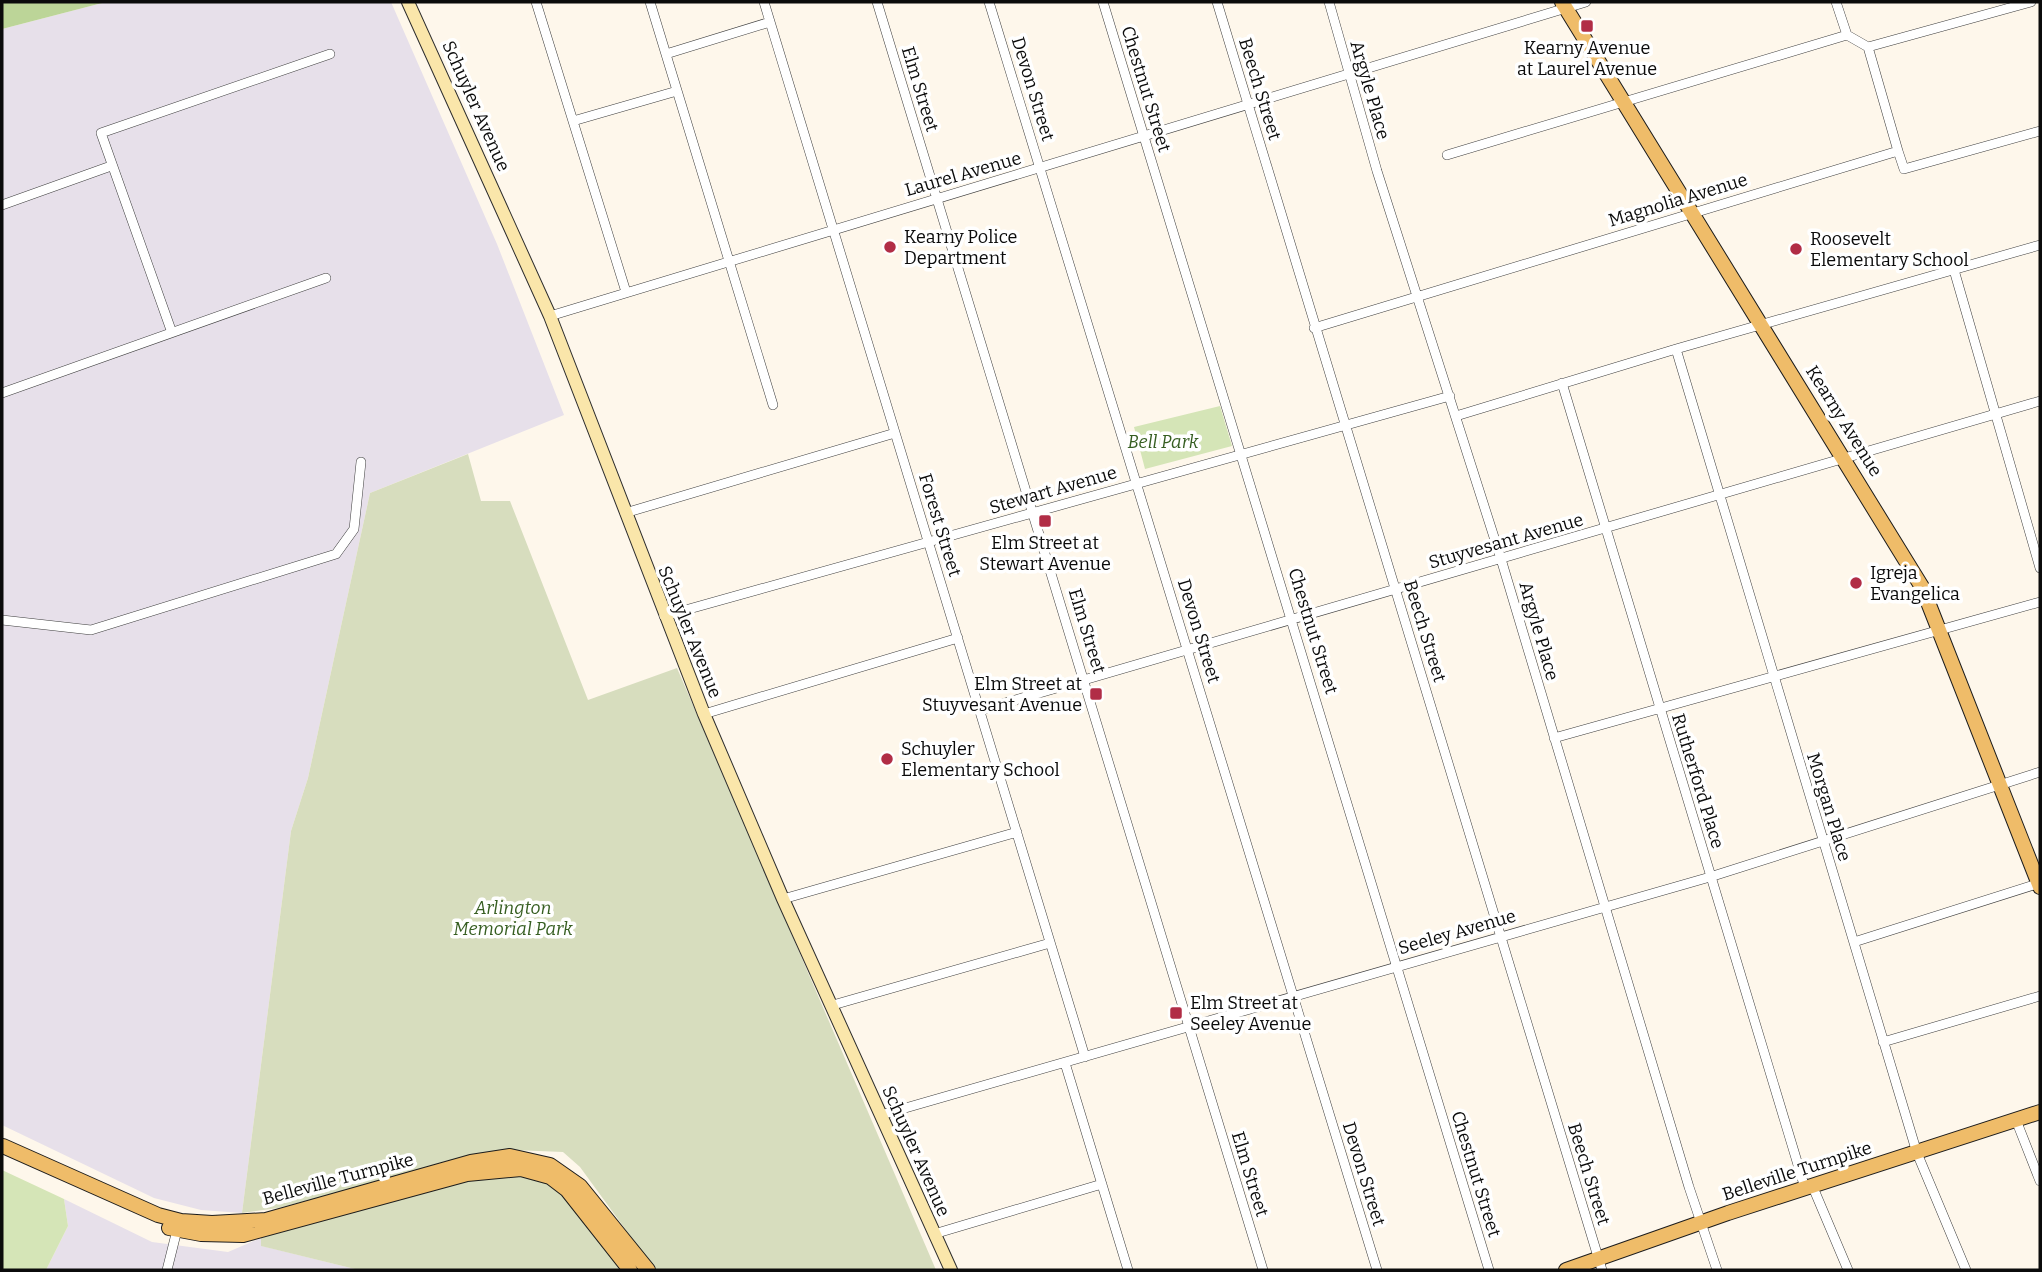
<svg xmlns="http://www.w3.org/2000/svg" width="2042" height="1272" font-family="Bitter,serif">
	<rect width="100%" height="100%" fill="#fef7eb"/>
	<path fill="#e7e0ea" d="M 106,2 L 391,2 L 497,244 L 564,415 L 370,493 L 308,778 L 291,831 L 242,1213 L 201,1210 L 154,1198 L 2,1125 L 2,29 Z
		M 64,1199 L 152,1242 L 228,1252 L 261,1238 L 262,1246 L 359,1270 L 46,1270 L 68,1226 Z"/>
	<path fill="#d5e5b7" d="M 1220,406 L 1232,446 L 1145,469 L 1134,427 Z
		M 2,1170 L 64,1199 L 68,1226 L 46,1270 L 2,1270 Z"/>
	<path fill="#bcd598" d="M 2,2 L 106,2 L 2,29 Z"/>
	<path fill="#d7ddbe" d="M 468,454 L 481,501 L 510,501 L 588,700 L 677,668 L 936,1270 L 655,1270 L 580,1167 L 563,1152 L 513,1150 L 465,1159 L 278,1208 L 242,1213 L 291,831 L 308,778 L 370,493 Z
		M 522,1175 L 543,1180 L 564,1192 L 628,1270 L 359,1270 L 261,1246 L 261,1238 L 468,1180 Z"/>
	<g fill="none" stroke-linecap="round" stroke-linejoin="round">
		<defs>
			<path id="minor" d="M 536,2 L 626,292
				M 650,2 L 773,405
				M 764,2 L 1085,1057
				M 877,2 L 1263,1270
				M 989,2 L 1377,1270
				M 1103,2 L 1489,1270
				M 1217,2 L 1602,1270
				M 1329,2 L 1377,171 L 1501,559 L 1689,1187 L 1717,1270
				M 1836,2 L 1847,35 L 1868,47 L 1898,151
				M 1868,47 L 2031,2
				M 666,54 L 770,22
				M 573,121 L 677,91
				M 1447,155 L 1847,35
				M 2,205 L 111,166
				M 1954,270 L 2040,568
				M 550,316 L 1586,2
				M 1314,328 L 1898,151 L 1904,169 L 2040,131
				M 171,330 L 101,133 L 330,54
				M 1676,349 L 1917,1153 L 1966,1270
				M 1562,383 L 1805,1188
				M 2,393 L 326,278
				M 1456,416 L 1676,349 L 2040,245
				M 625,513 L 895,433
				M 664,616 L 1450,396
				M 2,620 L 91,630 L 336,554 L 354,529 L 361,462
				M 981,710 L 2040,401
				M 704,714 L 958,638
				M 1554,738 L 2040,602
				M 783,899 L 1017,832
				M 1854,942 L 2040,883
				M 833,1005 L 1050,943
				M 1883,1042 L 2040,996
				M 1065,1063 L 1128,1270
				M 881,1115 L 1710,877 L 2040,772
				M 2016,1120 L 2040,1181
				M 1812,1185 L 1848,1270
				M 934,1234 L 1102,1184
				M 167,1270 L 177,1230"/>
			<path id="secondary" d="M 408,2 L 550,316 L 704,714 L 783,899 L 951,1270"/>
			<path id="primary" d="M 1562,2 L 1922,587 L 2040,887
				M 3,1146 L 158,1215 L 181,1221 L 212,1223 L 266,1220 L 471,1162 L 510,1156 L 550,1165 L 580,1186 L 648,1270
				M 169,1228 L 201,1234 L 243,1235 L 467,1174 L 521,1169 L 550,1177 L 567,1190 L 630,1270
				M 1566,1270 L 1728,1213 L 2040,1112"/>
		</defs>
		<use href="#minor" stroke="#3e3e3e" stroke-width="10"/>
		<use href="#secondary" stroke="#2d2d2d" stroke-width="14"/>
		<use href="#primary" stroke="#1c1c1c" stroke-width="16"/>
		<use href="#minor" stroke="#fff" stroke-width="9"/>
		<use href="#secondary" stroke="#fae6aa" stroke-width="12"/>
		<use href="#primary" stroke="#efbc69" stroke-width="14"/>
	</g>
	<g fill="#b12d46" stroke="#fff" stroke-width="2.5">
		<rect x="1580" y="19" width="14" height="14" rx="3.5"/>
		<circle cx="890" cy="247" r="7"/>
		<circle cx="1796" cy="249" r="7"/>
		<rect x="1038" y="514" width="14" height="14" rx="3.5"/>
		<circle cx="1856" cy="583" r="7"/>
		<rect x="1089" y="687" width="14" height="14" rx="3.5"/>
		<circle cx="887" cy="759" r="7"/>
		<rect x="1169" y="1006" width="14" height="14" rx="3.5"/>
	</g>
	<g text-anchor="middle" stroke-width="7" stroke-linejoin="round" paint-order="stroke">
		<g font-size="18" fill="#0b0b0b" stroke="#fff" text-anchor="start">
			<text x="1587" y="54" text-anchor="middle">Kearny Avenue<tspan x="1587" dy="21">at Laurel Avenue</tspan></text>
			<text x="904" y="243">Kearny Police<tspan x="904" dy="21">Department</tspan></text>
			<text x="1810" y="245">Roosevelt<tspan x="1810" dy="21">Elementary School</tspan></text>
			<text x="1045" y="549" text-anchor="middle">Elm Street at<tspan x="1045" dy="21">Stewart Avenue</tspan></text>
			<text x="1870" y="579">Igreja<tspan x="1870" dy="21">Evangelica</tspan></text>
			<text x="1082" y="690" text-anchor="end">Elm Street at<tspan x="1082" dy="21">Stuyvesant Avenue</tspan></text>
			<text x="901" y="755">Schuyler<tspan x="901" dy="21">Elementary School</tspan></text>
			<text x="1190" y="1009">Elm Street at<tspan x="1190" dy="21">Seeley Avenue</tspan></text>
		</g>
		<g font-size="18" fill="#0b0b0b" stroke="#fff">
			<text transform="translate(920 89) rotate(73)" y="6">Elm Street</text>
			<text transform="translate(1033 89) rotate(73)" y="6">Devon Street</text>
			<text transform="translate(1146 89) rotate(73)" y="6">Chestnut Street</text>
			<text transform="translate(1260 89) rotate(73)" y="6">Beech Street</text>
			<text transform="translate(1370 90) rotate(74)" y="6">Argyle Place</text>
			<text transform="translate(476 106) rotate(66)" y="6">Schuyler Avenue</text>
			<text transform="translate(963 174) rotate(-16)" y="6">Laurel Avenue</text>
			<text transform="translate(1678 200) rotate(-17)" y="6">Magnolia Avenue</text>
			<text transform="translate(1844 421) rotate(58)" y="6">Kearny Avenue</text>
			<text transform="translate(1053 490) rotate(-16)" y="6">Stewart Avenue</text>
			<text transform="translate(940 525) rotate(73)" y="6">Forest Street</text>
			<text transform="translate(1506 541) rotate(-16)" y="6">Stuyvesant Avenue</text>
			<text transform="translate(1087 631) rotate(73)" y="6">Elm Street</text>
			<text transform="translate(1199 631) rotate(73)" y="6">Devon Street</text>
			<text transform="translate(1313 631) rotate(73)" y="6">Chestnut Street</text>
			<text transform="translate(1425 631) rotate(73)" y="6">Beech Street</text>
			<text transform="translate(1539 631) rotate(74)" y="6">Argyle Place</text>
			<text transform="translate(690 632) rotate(68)" y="6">Schuyler Avenue</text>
			<text transform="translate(1698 781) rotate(73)" y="6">Rutherford Place</text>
			<text transform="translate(1829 807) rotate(73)" y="6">Morgan Place</text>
			<text transform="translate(1457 932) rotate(-16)" y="6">Seeley Avenue</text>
			<text transform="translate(916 1151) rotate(66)" y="6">Schuyler Avenue</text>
			<text transform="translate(1797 1171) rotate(-18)" y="6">Belleville Turnpike</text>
			<text transform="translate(1250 1174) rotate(73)" y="6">Elm Street</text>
			<text transform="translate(1364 1174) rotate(73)" y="6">Devon Street</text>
			<text transform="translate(1476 1174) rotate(73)" y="6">Chestnut Street</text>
			<text transform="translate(1589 1174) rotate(73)" y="6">Beech Street</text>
			<text transform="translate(338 1179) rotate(-15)" y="6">Belleville Turnpike</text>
		</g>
		<g font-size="18" font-style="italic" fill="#365e21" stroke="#fff">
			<text x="1163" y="448">Bell Park</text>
			<text x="513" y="914">Arlington<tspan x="513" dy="21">Memorial Park</tspan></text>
		</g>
	</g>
	<rect width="2042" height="1272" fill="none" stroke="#0b0b0b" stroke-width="7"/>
</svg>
